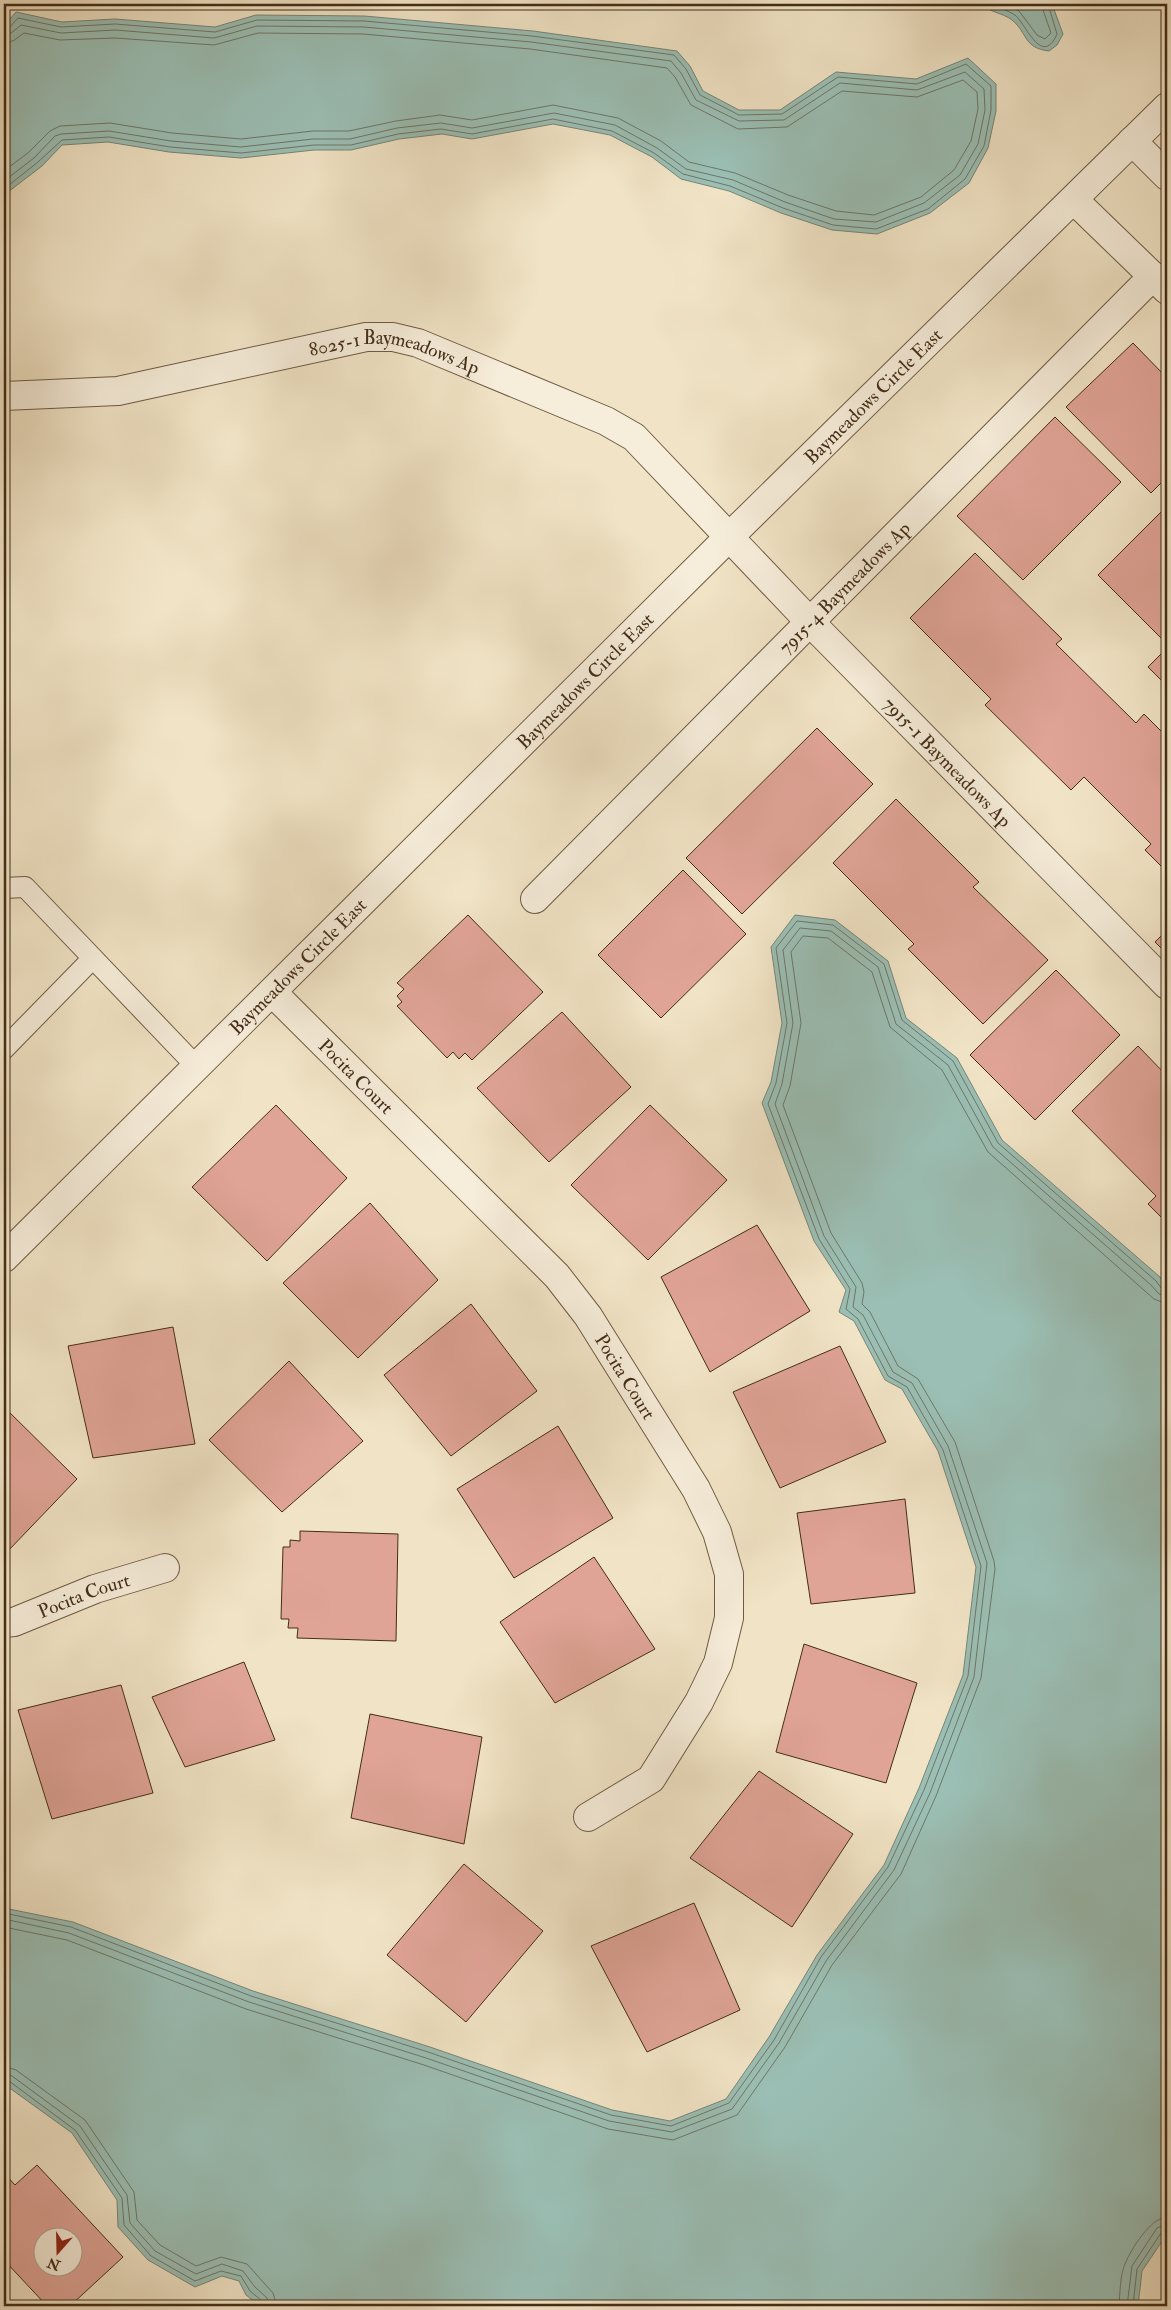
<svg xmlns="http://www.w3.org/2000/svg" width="1171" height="2310" font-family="'IM FELL Double Pica',serif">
	<rect width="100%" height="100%" fill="#f1e4c6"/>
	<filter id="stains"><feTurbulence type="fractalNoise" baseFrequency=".004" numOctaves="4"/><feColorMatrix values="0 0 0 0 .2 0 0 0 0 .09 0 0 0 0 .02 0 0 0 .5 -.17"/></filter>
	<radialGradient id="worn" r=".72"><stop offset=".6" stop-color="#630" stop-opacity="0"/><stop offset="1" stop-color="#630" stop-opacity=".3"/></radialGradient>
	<path fill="#9bbfb5" stroke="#788576" d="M 981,4 L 1052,4 L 1063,34 L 1057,45 L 1049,51 C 1023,48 1028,33 1012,20 C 1003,13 989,12 981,4 Z
		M 16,12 L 62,22 L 115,19 L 215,27 L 256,15 L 364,16 L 533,31 L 677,51 L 690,66 L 703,91 L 739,110 L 780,110 L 836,72 L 916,79 L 968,58 L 996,84 L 996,111 L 988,148 L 969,183 L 930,213 L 877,234 L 832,230 L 781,213 L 729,191 L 681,179 L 652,157 L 610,135 L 553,124 L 472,139 L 442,134 L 399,139 L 351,150 L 314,150 L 241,158 L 169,152 L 108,142 L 62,145 L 42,166 L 4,195 L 4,26 Z
		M 795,915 L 835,920 L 888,961 L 906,1018 L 957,1058 L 1002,1140 L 1160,1277 L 1167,1288 L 1167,2234 L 1142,2271 L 1138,2306 L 260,2306 L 246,2295 L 239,2281 L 222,2276 L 195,2287 L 148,2260 L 118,2227 L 117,2200 L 72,2133 L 4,2084 L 4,1908 L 73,1922 L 253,1991 L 430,2047 L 612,2110 L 670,2121 L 726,2099 L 769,2037 L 817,1955 L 884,1865 L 919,1788 L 963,1675 L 976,1567 L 938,1451 L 902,1389 L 885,1380 L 854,1321 L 839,1312 L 846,1290 L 814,1241 L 762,1103 L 771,1082 L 782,1023 L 771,947 Z"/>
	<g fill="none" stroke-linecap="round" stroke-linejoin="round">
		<path stroke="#6f7666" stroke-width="1" d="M 989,4 C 997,8 1008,10 1015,15 C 1026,24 1042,68 1057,34 L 1048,4
			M 1004,4 L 1019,11 L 1037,35 L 1045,39 L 1051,33 L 1041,4
			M 4,29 L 9,28 L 18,18 L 61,27 L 115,24 L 215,32 L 257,20 L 364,21 L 532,36 L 674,55 L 686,69 L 700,95 L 739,115 L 782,114 L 838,77 L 917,84 L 966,64 L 991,86 L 991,110 L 984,146 L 965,179 L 928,209 L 876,229 L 833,225 L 783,208 L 730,186 L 683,174 L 654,153 L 612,131 L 553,119 L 472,134 L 441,129 L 398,134 L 351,145 L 314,145 L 241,153 L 170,147 L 109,137 L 62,140 L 38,162 L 4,189
			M 4,35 L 11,33 L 21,25 L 61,33 L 115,30 L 214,38 L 257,26 L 364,27 L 531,42 L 671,61 L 681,73 L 696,100 L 739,121 L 784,120 L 840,83 L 917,90 L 965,72 L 984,89 L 985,110 L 978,144 L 960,175 L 924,203 L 876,222 L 834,219 L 785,202 L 733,180 L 686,169 L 657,148 L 615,125 L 554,113 L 472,128 L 441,123 L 397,128 L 350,139 L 313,139 L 241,147 L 171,141 L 109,131 L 61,134 L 55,136 L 34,158 L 4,181
			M 4,42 L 13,41 L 24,33 L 60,40 L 115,38 L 214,45 L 258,33 L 363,34 L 530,49 L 667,68 L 675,77 L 691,105 L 738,129 L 787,127 L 842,91 L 917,97 L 963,80 L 977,92 L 978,109 L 971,141 L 954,170 L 921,197 L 874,215 L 836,211 L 788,195 L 735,173 L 689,162 L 661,141 L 618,118 L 553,105 L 472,120 L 440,115 L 396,121 L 349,131 L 313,131 L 241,139 L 172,133 L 110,123 L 60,126 L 50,131 L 29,152 L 4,171
			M 4,1913 L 71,1927 L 251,1996 L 428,2052 L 611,2115 L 671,2126 L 729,2103 L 774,2040 L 821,1957 L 888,1867 L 924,1790 L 968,1676 L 981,1566 L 943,1450 L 907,1387 L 888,1376 L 858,1319 L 846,1309 L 850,1289 L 819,1239 L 768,1104 L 776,1083 L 787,1023 L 776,948 L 797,921 L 833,925 L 884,964 L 902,1020 L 953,1061 L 998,1143 L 1156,1281 L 1162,1289 L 1167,1290
			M 4,1919 L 69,1933 L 249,2002 L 426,2058 L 609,2121 L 672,2132 L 732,2109 L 779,2043 L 826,1961 L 894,1870 L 930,1793 L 974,1677 L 987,1563 L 948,1446 L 912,1383 L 893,1372 L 863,1315 L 853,1307 L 856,1287 L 824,1236 L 775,1104 L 782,1084 L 793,1023 L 783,950 L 800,928 L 831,931 L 878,967 L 896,1024 L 948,1065 L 993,1147 L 1151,1285 L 1159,1294 L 1167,1296
			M 4,1927 L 67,1940 L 246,2009 L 424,2065 L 608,2129 L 673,2140 L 737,2115 L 785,2047 L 832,1965 L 901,1874 L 936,1796 L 981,1678 L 995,1569 L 994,1561 L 955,1442 L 918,1379 L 898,1366 L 870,1312 L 862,1304 L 864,1292 L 862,1283 L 831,1233 L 783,1105 L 790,1086 L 801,1023 L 791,952 L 803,936 L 828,938 L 872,972 L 890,1027 L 942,1070 L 988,1152 L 1154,1299 L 1167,1304
			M 4,2066 L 16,2070 L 85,2120 L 134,2192 L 137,2220 L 160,2245 L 196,2266 L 221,2257 L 247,2264 L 273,2293 L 277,2306
			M 4,2074 L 12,2076 L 80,2126 L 127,2195 L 130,2223 L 155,2251 L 196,2274 L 222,2264 L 243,2271 L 255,2287 L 267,2298 L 269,2306
			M 4,2080 L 9,2081 L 75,2130 L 122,2198 L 124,2225 L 151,2256 L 195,2281 L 221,2271 L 241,2276 L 250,2291 L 262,2301 L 263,2306
			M 1119,2306 C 1120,2294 1120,2275 1125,2264 C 1131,2249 1151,2217 1167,2217
			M 1127,2306 L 1132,2266 L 1157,2228 L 1167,2224
			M 1133,2306 L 1137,2269 L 1161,2233 L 1167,2230"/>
	</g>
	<path fill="#e0a497" stroke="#432d17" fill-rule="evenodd" d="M 1133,343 L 1167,378 L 1167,477 L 1151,493 L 1066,407 Z
		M 1055,417 L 1121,482 L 1023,580 L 957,516 Z
		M 1167,506 L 1167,632 L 1161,638 L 1098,575 Z
		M 975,553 L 1062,639 L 1056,644 L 1136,723 L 1144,714 L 1167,737 L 1167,872 L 1145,850 L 1151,844 L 1084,777 L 1071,790 L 985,705 L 991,699 L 910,618 Z
		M 1167,648 L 1167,686 L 1148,667 Z
		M 817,728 L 873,784 L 742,914 L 686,858 Z
		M 896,799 L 979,882 L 973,887 L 1048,960 L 983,1024 L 908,949 L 914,944 L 833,863 Z
		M 683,870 L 746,934 L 661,1018 L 598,955 Z
		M 468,915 L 543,992 L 472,1060 L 465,1053 L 459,1059 L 453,1052 L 447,1058 L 397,1006 L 402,1002 L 397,996 L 404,989 L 397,983 Z
		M 1167,930 L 1167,954 L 1155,942 Z
		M 1056,970 L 1120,1035 L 1035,1120 L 970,1055 Z
		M 562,1012 L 631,1087 L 549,1162 L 477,1088 Z
		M 1138,1046 L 1167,1076 L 1167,1223 L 1148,1204 L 1156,1196 L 1072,1111 Z
		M 276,1105 L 347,1178 L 267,1261 L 192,1187 Z
		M 650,1105 L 727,1180 L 648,1260 L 571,1185 Z
		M 370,1203 L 438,1280 L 358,1358 L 283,1283 Z
		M 757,1225 L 810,1311 L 710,1372 L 661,1277 Z
		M 471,1304 L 537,1391 L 451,1456 L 384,1375 Z
		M 173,1327 L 195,1444 L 93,1458 L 68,1346 Z
		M 840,1346 L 886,1442 L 780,1488 L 733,1392 Z
		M 289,1361 L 363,1441 L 282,1512 L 209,1440 Z
		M 4,1407 L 77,1479 L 7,1552 L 4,1549 Z
		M 558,1426 L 613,1518 L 514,1578 L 457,1489 Z
		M 905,1499 L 915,1593 L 811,1604 L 797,1513 Z
		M 300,1531 L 398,1534 L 396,1641 L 297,1638 L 298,1628 L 288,1628 L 289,1619 L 281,1619 L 283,1547 L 290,1547 L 290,1540 L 300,1541 Z
		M 594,1557 L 655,1649 L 555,1703 L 500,1622 Z
		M 804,1644 L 917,1683 L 886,1783 L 776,1752 Z
		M 244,1662 L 275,1740 L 185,1767 L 152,1697 Z
		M 121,1685 L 153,1793 L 52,1819 L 18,1710 Z
		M 370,1714 L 482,1737 L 464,1844 L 351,1818 Z
		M 759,1771 L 853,1834 L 792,1927 L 690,1858 Z
		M 464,1864 L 543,1931 L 466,2022 L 387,1955 Z
		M 694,1903 L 740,2010 L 647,2052 L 591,1946 Z
		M 37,2165 L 123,2257 L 70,2306 L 47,2306 L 4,2260 L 4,2173 L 15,2185 ZM 42,2238 L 72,2238 L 72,2268 L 42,2268 Z"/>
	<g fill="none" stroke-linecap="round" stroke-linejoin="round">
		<defs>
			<path id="service" d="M 4,888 L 25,887 L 196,1066
				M 4,1049 L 93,958"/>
			<g id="minor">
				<path d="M 1132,141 L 1167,176"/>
				<path d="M 1074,200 L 1167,290"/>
				<path id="s1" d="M 4,396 L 118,391 L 366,337 L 393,337 L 418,343 L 606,421 L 634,437 L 810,622 L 1167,985"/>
				<path id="s2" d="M 535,899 L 1153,276"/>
				<path id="s3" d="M 272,992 L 557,1276 L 588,1316 L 696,1489 L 717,1532 L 729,1574 L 729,1618 L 718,1663 L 699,1702 L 651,1779 L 588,1817"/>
				<path id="s4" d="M 4,1258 L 728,538 L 1167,107"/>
				<path id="s5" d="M 4,1623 L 14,1622 L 95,1589 L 165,1568"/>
			</g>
		</defs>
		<use href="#service" stroke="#6e5b43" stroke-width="22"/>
		<use href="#minor" stroke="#6e5b43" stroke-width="30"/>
		<use href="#service" stroke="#f6edda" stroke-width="20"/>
		<use href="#minor" stroke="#f6edda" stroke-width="28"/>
	</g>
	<g text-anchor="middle" stroke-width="4" stroke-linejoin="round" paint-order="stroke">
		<g font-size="19" fill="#432d17" stroke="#f6edda">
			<text dy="7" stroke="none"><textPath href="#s1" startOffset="398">8025-1 Baymeadows Ap</textPath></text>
			<text dy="7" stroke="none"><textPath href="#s4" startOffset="1224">Baymeadows Circle East</textPath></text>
			<text dy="7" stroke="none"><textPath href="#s2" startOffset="439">7915-4 Baymeadows Ap</textPath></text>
			<text dy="7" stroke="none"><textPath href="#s4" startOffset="819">Baymeadows Circle East</textPath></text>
			<text dy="7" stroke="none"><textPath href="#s1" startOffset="1108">7915-1 Baymeadows Ap</textPath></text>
			<text dy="7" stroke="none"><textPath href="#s4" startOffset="414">Baymeadows Circle East</textPath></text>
			<text dy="7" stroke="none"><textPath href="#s3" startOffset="119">Pocita Court</textPath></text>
			<text dy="7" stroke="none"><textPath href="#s3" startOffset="524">Pocita Court</textPath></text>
			<text dy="7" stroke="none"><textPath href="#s5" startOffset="85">Pocita Court</textPath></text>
		</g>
	</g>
	<rect width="1171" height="2310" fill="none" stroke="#f1e4c6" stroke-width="20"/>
	<rect x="5" y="5" width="1161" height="2300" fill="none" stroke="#432d17" stroke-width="2.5"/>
	<rect x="10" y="10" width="1151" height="2290" fill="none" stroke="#432d17"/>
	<g transform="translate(58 2252) rotate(200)"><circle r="24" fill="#f6edda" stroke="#aea08c"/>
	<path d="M0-4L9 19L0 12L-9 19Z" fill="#8f2418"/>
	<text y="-8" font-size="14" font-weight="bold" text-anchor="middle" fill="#432d17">N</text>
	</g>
	<rect width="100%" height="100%" filter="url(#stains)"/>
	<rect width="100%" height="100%" fill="url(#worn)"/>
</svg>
